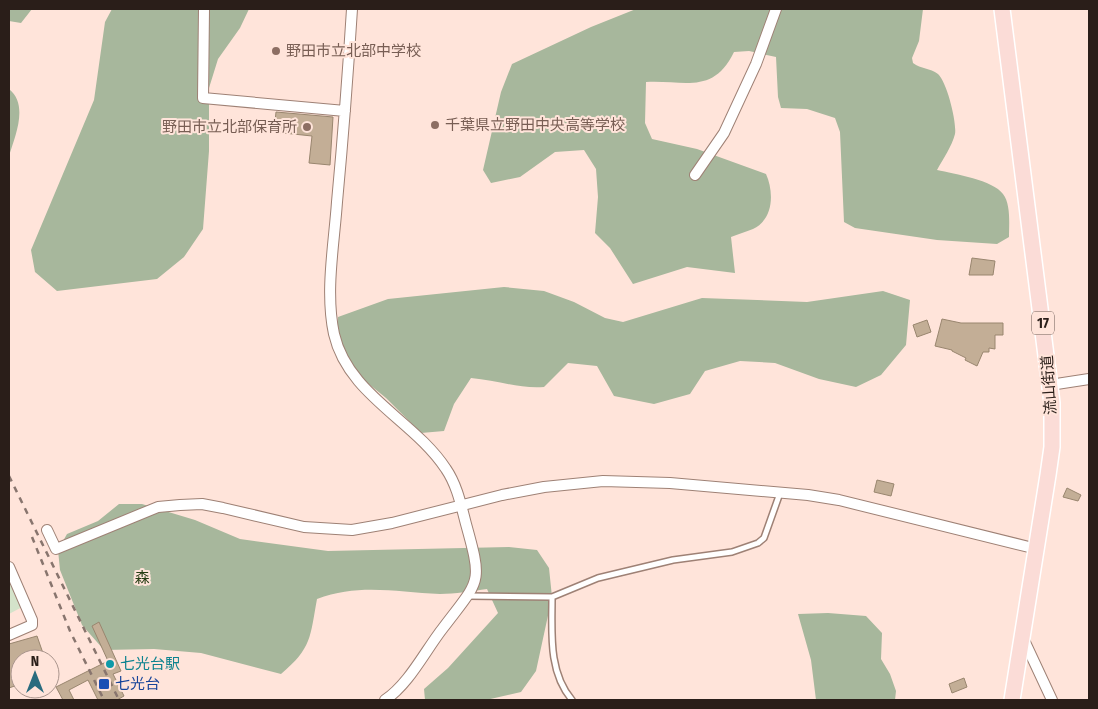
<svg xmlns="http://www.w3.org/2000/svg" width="1098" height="709" font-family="'Fira Sans Condensed','Noto Sans JP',sans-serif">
	<rect width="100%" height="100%" fill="#ffe4da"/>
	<path fill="#d4e3ca" d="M 9,575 L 24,606 L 9,614 Z"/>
	<path fill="#a7b79c" d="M 9,9 L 32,9 L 21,23 L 9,21 Z
		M 112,9 L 249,9 L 240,28 L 218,59 L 209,88 L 209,151 L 203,229 L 184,257 L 157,279 L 57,291 L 35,272 L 31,250 L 94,100 L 105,22 Z
		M 636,9 L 923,9 L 919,41 L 912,58 L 913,63 C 921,69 930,68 938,74 C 947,82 957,123 955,134 C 952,146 943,159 937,170 C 955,174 993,180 1003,194 C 1011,204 1009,225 1009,237 L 997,244 L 937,240 L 855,228 L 844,222 L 840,132 L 835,118 L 807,109 L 781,108 L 778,97 L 776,57 L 749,51 L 734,52 C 713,95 685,80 646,82 L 645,123 L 652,139 L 697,149 L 766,174 C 774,192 774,219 753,229 C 746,232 738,234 731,237 L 735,273 L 687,267 L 633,284 L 610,248 L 595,233 L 598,197 L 596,169 L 584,150 L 555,152 L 520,177 L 491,183 L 483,170 L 501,92 L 512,64 L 591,27 Z
		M 9,89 C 29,105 15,136 9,156 Z
		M 504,287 L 544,291 L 574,302 L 605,318 L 623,322 L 702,298 L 807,302 L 883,291 L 910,300 L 906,345 L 881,375 L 856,387 L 819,379 L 775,363 L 740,361 L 705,371 L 690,394 L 654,404 L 614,396 L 597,366 L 568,363 L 544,387 C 519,389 496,380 471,378 L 454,404 L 444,431 L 421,433 L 386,398 L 343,363 L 336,351 L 338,317 L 388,299 Z
		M 119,504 L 142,504 L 195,520 L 240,539 L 328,551 L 509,547 L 537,550 L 549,568 L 552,597 L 536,671 L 521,692 L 486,700 L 425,700 L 424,689 L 448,668 L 498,613 L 487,589 C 472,591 455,594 440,594 C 396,592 359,583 317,599 C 310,637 312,648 281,674 L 201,653 L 154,649 L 104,650 L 82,625 L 60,570 L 58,550 L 67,534 L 98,521 Z
		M 828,613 L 866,616 L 882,633 L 881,659 L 890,674 L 896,691 L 895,700 L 816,700 L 811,660 L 798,614 Z"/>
	<path fill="#c3ae96" stroke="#99866f" d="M 276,112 L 333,117 L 330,165 L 309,163 L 312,136 L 274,132 Z
		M 972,258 L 995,261 L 993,275 L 969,275 Z
		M 942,319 L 961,323 L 1003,323 L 1003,335 L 995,335 L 995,349 L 989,348 L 989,352 L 983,352 L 977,366 L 965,360 L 966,358 L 952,351 L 952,350 L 935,346 Z
		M 927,320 L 931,332 L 917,337 L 913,325 Z
		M 877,480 L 894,484 L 891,496 L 874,492 Z
		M 1067,488 L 1081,495 L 1078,501 L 1063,497 Z
		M 99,622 L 121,671 L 113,674 L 124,696 L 117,700 L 98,700 L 88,680 L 69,690 L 74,700 L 63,700 L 56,687 L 108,661 L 92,626 Z
		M 37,636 L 45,659 L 20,659 L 20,684 L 9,688 L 9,644 Z
		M 964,678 L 967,687 L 952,693 L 949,684 Z"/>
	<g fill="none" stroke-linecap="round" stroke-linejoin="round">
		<defs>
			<path id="lane" d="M 468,596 L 552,597 L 598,578 L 673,560 L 732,552 L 758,543 L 764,538 L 780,493
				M 552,597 C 552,632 548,672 572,700"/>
			<path id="street" d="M 204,9 L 203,98 L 345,111
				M 352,9 C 348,73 343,138 337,202 C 334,245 325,292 334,334 C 348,395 414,420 446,469 C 457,485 461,505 466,524 C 483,585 480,579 443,628 C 425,651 409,684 385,700
				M 695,175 L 724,133 L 756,64 L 776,9
				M 1050,385 L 1089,379
				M 47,530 L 56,549 L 158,507 L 180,505 L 202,504 L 223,508 L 304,527 L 352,530 L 392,523 L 502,495 L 544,487 L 603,481 L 670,483 L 808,495 L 839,500 L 1037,549
				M 9,567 L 32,620 L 32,625 L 9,635
				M 1023,638 L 1052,700"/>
			<path id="primary" d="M 1002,9 L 1052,403 L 1052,447 L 1048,475 L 1012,700"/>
		</defs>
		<use href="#lane" stroke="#9e8175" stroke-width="8"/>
		<use href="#street" stroke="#9e8175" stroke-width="12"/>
		<use href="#primary" stroke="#fff" stroke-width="18"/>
		<use href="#lane" stroke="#fff" stroke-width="5"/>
		<use href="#street" stroke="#fff" stroke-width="10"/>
		<use href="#primary" stroke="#fbdcd7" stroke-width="15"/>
		<path stroke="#88756e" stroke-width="2.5" stroke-dasharray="6 6" stroke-linecap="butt" d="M 9,476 L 119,700
			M 32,537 L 70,631 L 104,700"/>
	</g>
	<g fill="#8d6e63" stroke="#ffe4da" stroke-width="2">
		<circle cx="276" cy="51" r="5"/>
		<circle cx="435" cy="125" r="5"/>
		<circle cx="307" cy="127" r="5"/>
	</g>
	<circle fill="#0f9aa8" stroke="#ffe4da" stroke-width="2" cx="110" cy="664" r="5"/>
	<rect fill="#1a4fb4" stroke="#ffe4da" stroke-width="2" x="98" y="678" width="12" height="12" rx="2.5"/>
	<g text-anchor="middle" stroke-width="4" stroke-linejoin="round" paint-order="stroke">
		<rect fill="#ffe4da" stroke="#6a5953" stroke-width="1" x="1032" y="311.5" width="22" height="23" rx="4"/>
		<g font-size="14" font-weight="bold" fill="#2a1e19">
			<text x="1043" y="328">17</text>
		</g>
		<g font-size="15" fill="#785e54" stroke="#ffe4da" text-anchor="start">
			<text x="286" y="56">野田市立北部中学校</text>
			<text x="445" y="130">千葉県立野田中央高等学校</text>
			<text x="297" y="132" text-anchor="end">野田市立北部保育所</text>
		</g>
		<g font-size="15" fill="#2a1e19" stroke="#ffe4da">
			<text transform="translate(1049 385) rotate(-94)" y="5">流山街道</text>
		</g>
		<g font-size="15" fill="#273d14" stroke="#ffe4da">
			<text x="142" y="583">森</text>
		</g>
		<g font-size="15" fill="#0d838f" stroke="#ffe4da" text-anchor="start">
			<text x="120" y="669">七光台駅</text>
		</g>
		<g font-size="15" fill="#164399" stroke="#ffe4da" text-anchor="start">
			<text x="115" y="689">七光台</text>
		</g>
	</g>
	<rect width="1098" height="709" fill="none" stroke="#2a1e19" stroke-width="20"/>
	<g transform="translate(35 674)"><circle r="24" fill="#ffe4da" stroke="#aa958d"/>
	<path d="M0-4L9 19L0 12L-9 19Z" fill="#296b7e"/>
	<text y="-8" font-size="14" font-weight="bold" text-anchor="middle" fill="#2a1e19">N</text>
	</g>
</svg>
